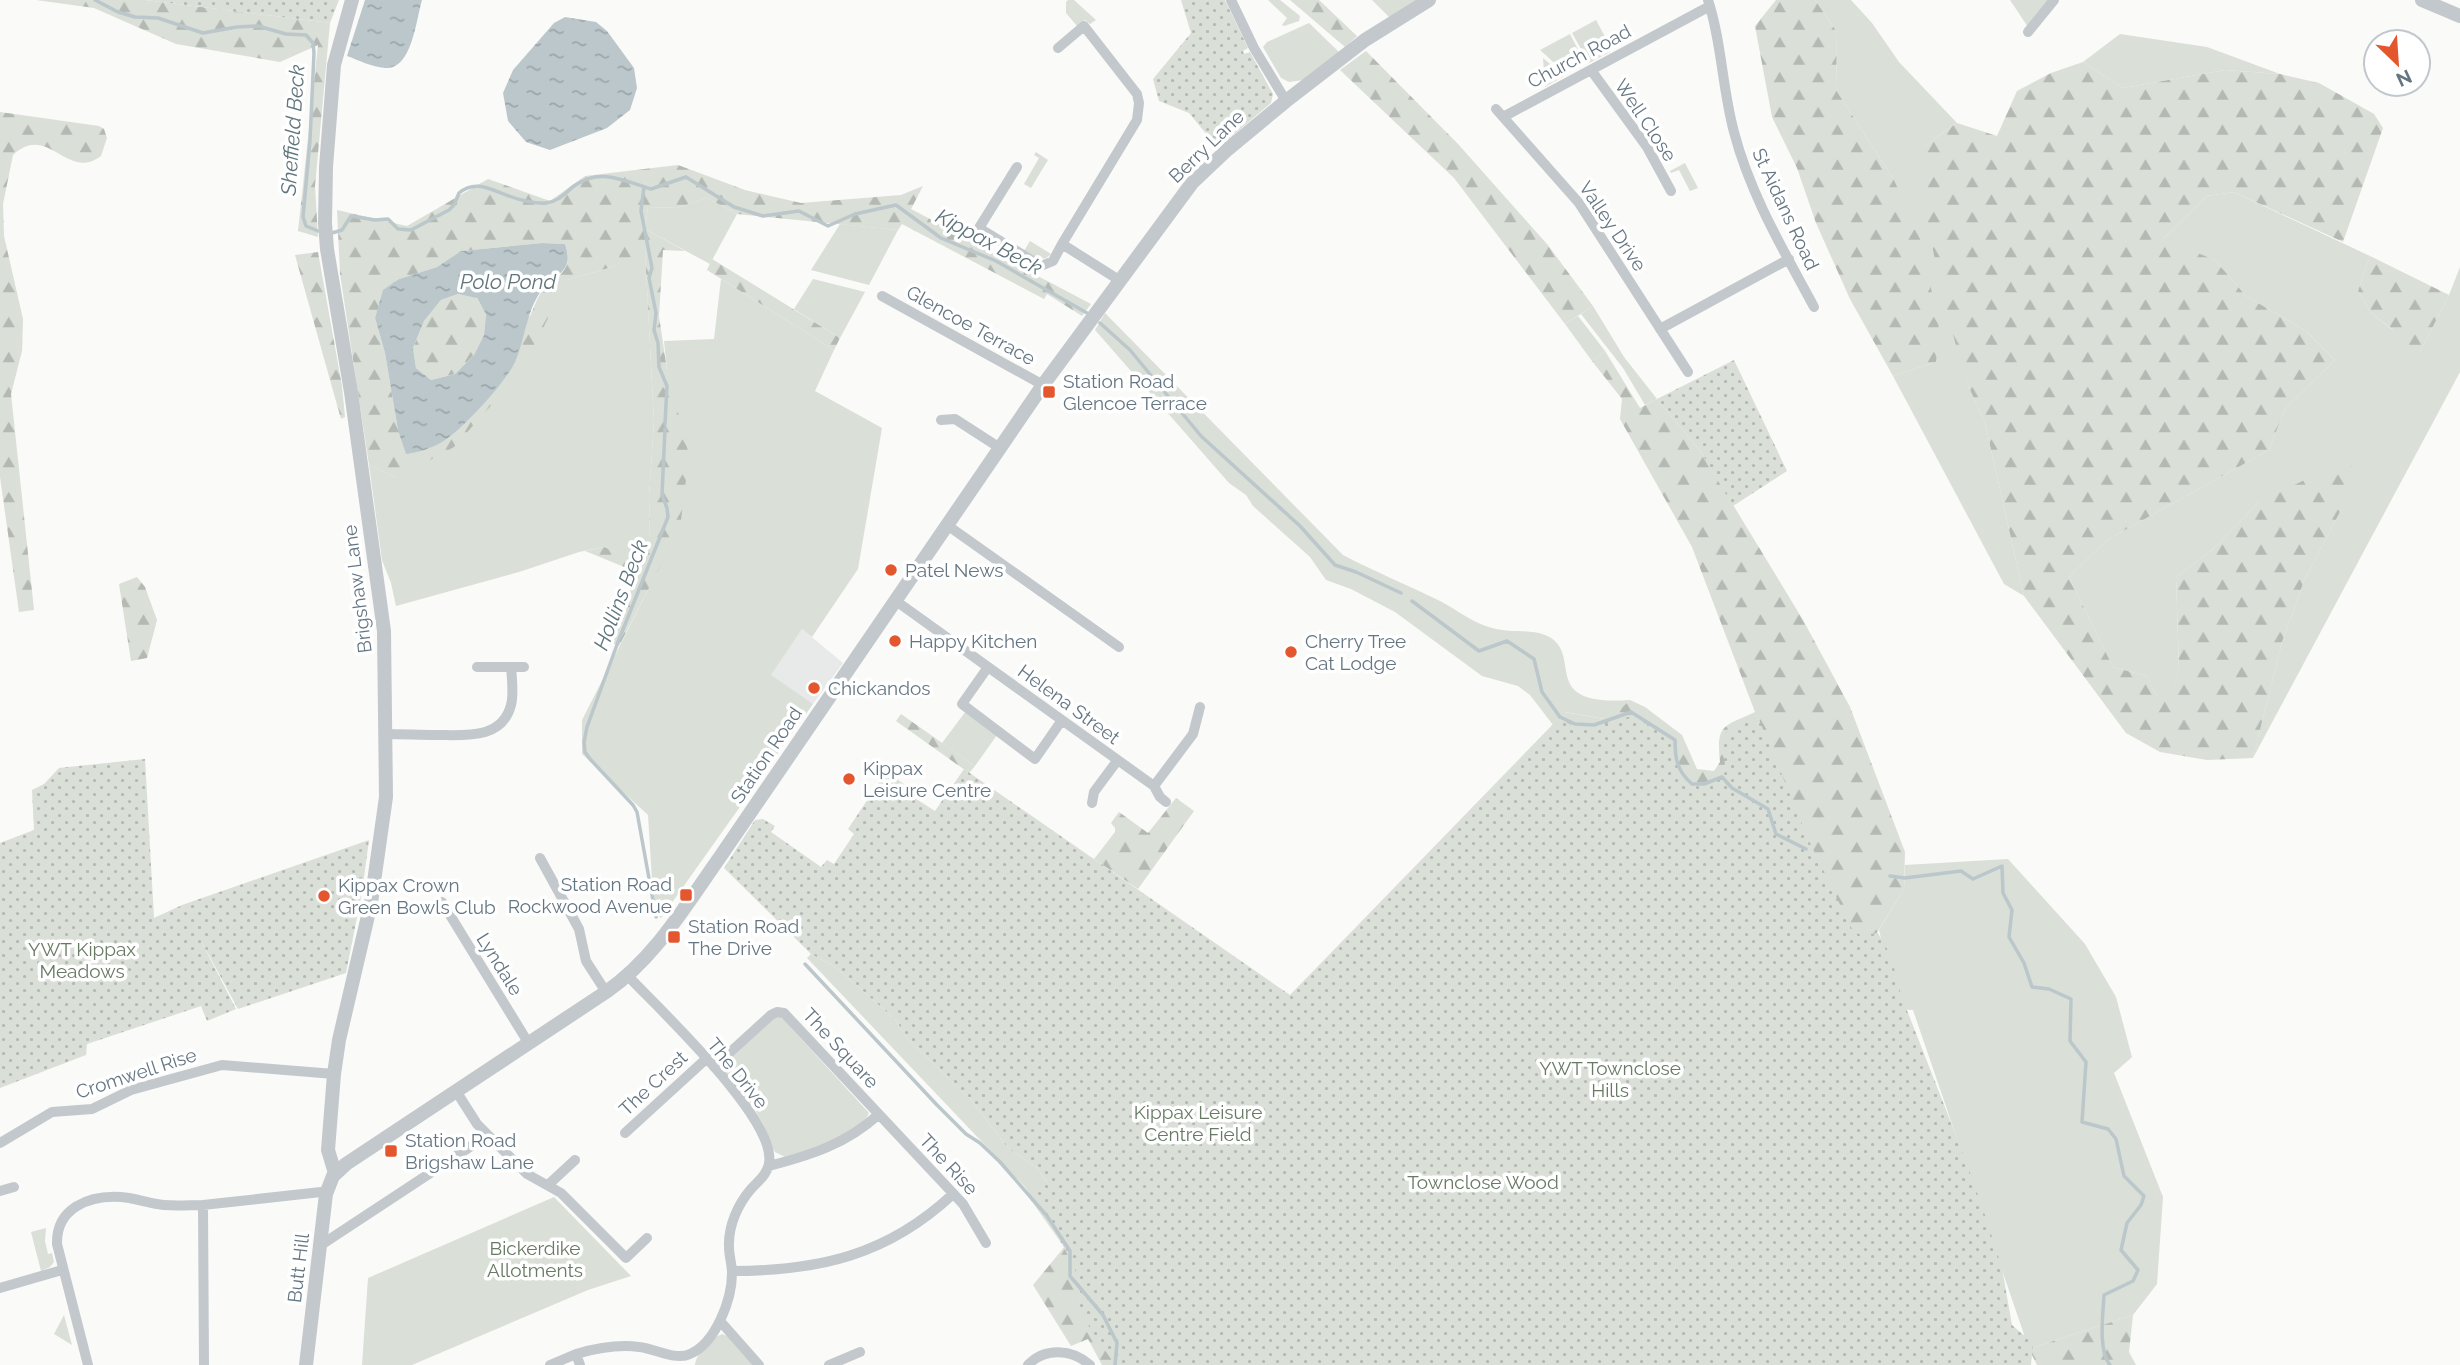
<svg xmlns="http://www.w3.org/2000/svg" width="2460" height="1365" font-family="Raleway,sans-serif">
	<defs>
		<pattern id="forest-firs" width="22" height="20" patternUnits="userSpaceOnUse" patternTransform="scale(1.75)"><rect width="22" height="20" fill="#dadfd7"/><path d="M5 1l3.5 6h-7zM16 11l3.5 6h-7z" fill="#b4b9b4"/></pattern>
		<pattern id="park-dots" width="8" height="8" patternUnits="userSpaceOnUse" patternTransform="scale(1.75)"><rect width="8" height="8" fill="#dadfd7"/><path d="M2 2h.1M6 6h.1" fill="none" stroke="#b4b9b4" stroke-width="1.8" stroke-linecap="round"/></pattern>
		<pattern id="water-ripples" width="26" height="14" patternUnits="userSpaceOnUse" patternTransform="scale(1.75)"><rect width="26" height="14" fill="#bbc7cb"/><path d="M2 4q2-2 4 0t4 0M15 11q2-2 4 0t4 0" fill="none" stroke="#9ca6aa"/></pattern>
	</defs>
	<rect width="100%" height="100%" fill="#fafaf8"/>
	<path fill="#e8e9e9" d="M 802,629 L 843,663 L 813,704 L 770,676 Z"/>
	<path fill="#dadfd7" d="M 1068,0 L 1074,0 L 1096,20 L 1090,24 L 1085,20 L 1077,26 L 1066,13 L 1066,2 Z
		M 1268,0 L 1280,0 L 1300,16 L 1299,21 L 1284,26 L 1282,25 L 1287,18 Z
		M 1372,0 L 1419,0 L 1390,18 Z
		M 1815,0 L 1851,0 L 1872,23 L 1899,62 L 1957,123 L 1924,146 L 1966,381 L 1985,423 L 2024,596 L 2004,584 L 1893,376 L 1936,362 L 1894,180 L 1836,90 L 1837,32 Z
		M 2010,0 L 2050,0 L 2028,27 Z
		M 1596,20 L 1609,44 L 1610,52 L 1589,63 L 1572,33 Z
		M 1309,23 L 1339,52 L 1303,80 L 1289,82 L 1281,78 L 1263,47 L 1267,42 Z
		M 1570,34 L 1582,57 L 1561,69 L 1540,50 Z
		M 2120,34 L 2207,47 L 2280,74 L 2225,70 L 2123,88 L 2083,62 Z
		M 1543,58 L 1564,76 L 1545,87 Z
		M 1036,152 L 1048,160 L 1031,188 L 1024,184 L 1039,158 L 1034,155 Z
		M 1685,163 L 1698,188 L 1690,191 L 1679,170 L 1671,173 L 1670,171 Z
		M 2234,192 L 2370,256 L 2358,291 L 2371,313 L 2420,352 L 2449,295 L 2460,267 L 2460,372 L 2253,758 L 2282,642 L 2304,581 L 2341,510 L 2259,502 L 2211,551 L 2176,577 L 2179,670 L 2171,700 L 2158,698 L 2146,676 L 2113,667 L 2069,577 L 2107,540 L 2269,450 L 2285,409 L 2335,360 L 2306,331 L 2246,296 L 2215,260 L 2162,240 L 2207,196 Z
		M 707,198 L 737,214 L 710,264 L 645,229 L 648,207 L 677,208 Z
		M 840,224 L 898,230 L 869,285 L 811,270 Z
		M 1030,241 L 1051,254 C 1042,264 1033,256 1024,251 Z
		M 645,249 L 654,422 L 649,495 L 650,541 L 643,565 L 604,547 L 579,552 L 519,572 L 396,606 L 391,583 L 382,560 L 369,465 L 397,478 L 567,280 L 612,267 Z
		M 721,279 L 834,350 L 815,391 L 882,428 L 858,569 L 812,637 L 802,629 L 771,675 L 813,704 L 661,918 L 654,913 L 648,815 L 582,754 L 582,720 L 648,590 L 667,370 L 664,341 L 714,339 Z
		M 813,279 L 865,292 L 840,338 L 794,309 Z
		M 1593,306 L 1624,357 L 1657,399 L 1645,405 L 1623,368 L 1581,314 Z
		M 1105,313 L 1343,555 C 1375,572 1408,585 1440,601 C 1457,610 1473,623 1492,628 C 1509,633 1529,629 1545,635 C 1587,652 1534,707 1630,700 L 1610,720 L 1565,712 L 1553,725 L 1530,695 L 1518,686 L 1482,676 L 1395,612 L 1351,589 L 1326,580 L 1310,557 L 1253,506 L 1246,495 L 1229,483 L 1095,330 Z
		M 1578,316 L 1605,351 L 1592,361 L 1565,324 Z
		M 966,711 L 997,735 L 975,766 L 942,743 Z
		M 2008,859 L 2085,944 L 2116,997 L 2132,1057 L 2114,1073 L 2163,1197 L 2157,1284 L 2133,1315 L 2029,1349 L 1913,1010 L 1898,1009 L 1879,930 L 1904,889 L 1905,865 Z
		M 811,954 L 834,966 L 895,1019 L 909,1040 L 972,1101 L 1008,1148 L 1037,1168 L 1060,1201 L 1066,1245 L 1025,1187 L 807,958 Z
		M 777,1016 L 781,1017 L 869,1113 C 861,1135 806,1150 785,1157 L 775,1152 L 772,1147 L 764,1126 L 753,1106 L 725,1074 L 724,1068 L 726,1063 Z
		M 554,1197 L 631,1276 L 588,1290 L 412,1365 L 362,1365 L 368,1278 Z
		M 46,1228 L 45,1241 L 48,1254 L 52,1253 L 54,1262 L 50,1267 L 41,1271 L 31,1232 Z
		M 64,1315 L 72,1345 L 54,1334 Z
		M 722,1334 L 727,1336 L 753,1365 L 695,1365 C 696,1354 711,1338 722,1334 Z"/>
	<path fill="url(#forest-firs)" fill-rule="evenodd" d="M 36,0 L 145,0 L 330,23 L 315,186 L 318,237 L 298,231 L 318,45 L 280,62 L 176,44 L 94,8 Z
		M 1290,0 L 1319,0 L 1357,36 L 1345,47 Z
		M 1776,0 L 1815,0 L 1837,32 L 1836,90 L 1894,180 L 1922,243 L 1939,328 L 1936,362 L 1893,376 L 1850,299 L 1816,223 L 1797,168 L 1772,117 L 1755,26 Z
		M 1366,51 L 1458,144 L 1547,244 L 1593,306 L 1565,324 L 1454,178 L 1340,70 Z
		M 2083,62 L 2123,88 L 2225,70 L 2280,74 L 2319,83 L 2374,114 L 2383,128 L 2343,242 L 2234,192 L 2207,196 L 2163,239 L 2215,260 L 2246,296 L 2306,331 L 2335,360 L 2285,409 L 2269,450 L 2107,540 L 2069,577 L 2113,667 L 2146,676 L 2158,698 L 2171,699 L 2179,669 L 2176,577 L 2211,551 L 2259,502 L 2354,456 L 2341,510 L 2304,581 L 2282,642 L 2253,758 L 2207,760 L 2160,752 L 2126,733 L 2024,596 L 1985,423 L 1966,381 L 1940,288 L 1922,189 L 1924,146 L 1957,123 L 1997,136 L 2017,91 L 2051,73 Z
		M 0,112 L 99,126 L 104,129 L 107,138 L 101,156 C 67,182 48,122 13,155 L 3,204 L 4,236 L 23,319 L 22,351 L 11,394 L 34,610 L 19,612 L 0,477 Z
		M 678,165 L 745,190 L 801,203 L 901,195 L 923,186 L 911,209 L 1091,304 L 1082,316 L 1047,294 L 1044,299 L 902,224 L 898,230 L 737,214 L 707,198 L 677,208 L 648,207 L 645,229 L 685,251 L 663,250 L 659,316 L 667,370 L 689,455 L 680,528 L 619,646 L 606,641 L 639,573 L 585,551 L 604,547 L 643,564 L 650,541 L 649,495 L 654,422 L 645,250 L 612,267 L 567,280 L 521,372 L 454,447 L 397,478 L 369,465 L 340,274 L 337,210 L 407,226 L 488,179 L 550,201 L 585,176 ZM 542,243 L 565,244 C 575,271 558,273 543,290 C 537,297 534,308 530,316 L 398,430 L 385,353 L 375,318 L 384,290 L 399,279 L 437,267 L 461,251 Z
		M 318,252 L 342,386 L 345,417 L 341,419 L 295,255 Z
		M 2370,256 L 2449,295 L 2420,352 L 2389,343 L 2393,330 L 2371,313 L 2358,291 Z
		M 712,259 L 840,338 L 834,350 L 707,270 Z
		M 458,294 L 476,297 L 486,313 L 484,335 L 474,355 L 455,374 L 431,380 L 416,368 L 413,348 L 424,321 L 441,300 Z
		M 1605,351 L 1640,408 L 1657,399 L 1701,452 L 1803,620 L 1850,707 L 1905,852 L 1904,889 L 1875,936 L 1297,1365 L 1725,805 L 1538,743 L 1564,712 L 1609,720 L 1630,700 L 1645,707 L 1682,735 L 1697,769 L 1714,771 L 1720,762 C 1716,724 1723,727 1755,712 L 1692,547 L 1620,419 L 1622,399 L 1592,361 Z
		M 137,577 L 145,587 L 157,620 L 147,658 L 131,661 L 119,584 Z
		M 901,714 L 975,766 L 969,773 L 896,721 Z
		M 1176,798 L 1194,811 L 1138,889 L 1094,859 L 1115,832 L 1115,828 L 1111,823 L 1119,812 L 1148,833 Z
		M 1066,1245 L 1147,1365 L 1102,1365 L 1088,1339 L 1071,1346 L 1033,1285 Z
		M 2133,1315 L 2129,1352 L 2136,1365 L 2037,1365 L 2029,1349 Z"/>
	<path fill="url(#park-dots)" d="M 145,0 L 339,0 L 330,23 Z
		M 1181,0 L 1225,0 L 1248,48 L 1243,51 L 1244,54 L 1250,52 L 1273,94 L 1271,103 L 1218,148 L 1189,113 L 1159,101 L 1153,79 L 1191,33 Z
		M 1734,360 L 1787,471 L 1733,506 L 1701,452 L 1657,399 Z
		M 1632,716 L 1659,731 L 1673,742 L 1679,774 L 1692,786 C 1705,785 1718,783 1726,771 L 1721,739 L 1728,731 L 1758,717 L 1810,843 L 1853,931 L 1861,935 L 1878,933 L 1891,956 L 1901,995 L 1961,1148 L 1983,1209 L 2002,1268 L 2012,1325 L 2033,1343 L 2031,1365 L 1115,1365 L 1082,1316 L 1075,1295 L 1078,1281 L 1075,1269 L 1062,1244 L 1028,1196 L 1047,1182 L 1037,1168 L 1008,1148 L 972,1101 L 909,1040 L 895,1019 L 834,966 L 811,954 L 724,868 L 755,820 L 763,819 L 775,826 L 771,832 L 821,867 L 827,860 L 834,864 L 854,834 L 848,829 L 886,772 L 913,790 L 910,795 L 935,811 L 964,769 L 1290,995 L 1559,718 L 1575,727 L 1596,726 Z
		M 145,759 L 154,918 L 182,905 L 369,840 L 362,892 L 346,973 L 238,1009 L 199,937 L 236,1009 L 207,1021 L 201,1006 L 87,1044 L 86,1055 L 0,1088 L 0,843 L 34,830 L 32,790 L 44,784 L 59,768 Z"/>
	<path fill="url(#water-ripples)" fill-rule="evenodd" d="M 365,0 L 422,0 C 416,20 412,70 385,68 C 372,67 358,60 347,56 Z
		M 565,17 L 596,22 L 607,31 L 634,68 L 637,88 L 630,110 L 607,128 L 550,150 L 526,142 L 508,121 L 503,93 L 513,70 L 554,23 Z
		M 542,243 L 565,244 C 575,273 556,272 541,291 C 526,312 525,340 515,362 C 506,382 460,432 442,442 C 430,449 419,452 406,454 L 398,430 L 385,353 L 375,318 L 383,290 L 399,279 L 437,267 L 461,251 ZM 458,294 L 477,298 L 486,314 L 484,335 L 474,355 L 455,374 L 431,380 L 416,368 L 413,348 L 424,321 L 441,300 Z"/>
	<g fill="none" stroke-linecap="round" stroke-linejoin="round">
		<path stroke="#bbc7cb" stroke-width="3.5" d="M 95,0 L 118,12 L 135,17 L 158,18 L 203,33 L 237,27 L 258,26 L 286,34 L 306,35 L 313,43 L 314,53 L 310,140 L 303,217 L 306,226 L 318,231
			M 644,187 L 641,211 L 652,268 L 649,278 L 656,313 L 654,330 L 658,343 L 659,367 L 667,386 L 665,424
			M 332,233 L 342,230 L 351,216 L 375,220 L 388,219 L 398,229 L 411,230 L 449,210 L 454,205 L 459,193 C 476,179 491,190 509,196 C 519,200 536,204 546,203 C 558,202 565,193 574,186 C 600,167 625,181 651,189 L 686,177 L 734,207 L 763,216 L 799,211 L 828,226 L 855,214 L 896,205 L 941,238 L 996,261 L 1087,313
			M 1100,323 L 1130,350 L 1201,436 L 1300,526 L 1335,565 L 1356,572 L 1401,593
			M 1412,601 L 1479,651 L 1507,641 L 1534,659 L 1542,692 L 1560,717 L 1575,724 L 1594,725 L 1631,712 L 1675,740 C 1675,759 1677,771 1692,784 L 1704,784 L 1722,777 L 1732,788 L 1768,809 L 1776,834 L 1806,849
			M 1890,876 L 1905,878 L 1961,871 L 1973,879 L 2002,866 L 2003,893 L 2012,910 L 2009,937 L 2024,963 L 2032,987 L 2049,989 L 2071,999 L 2070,1041 L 2086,1062 L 2082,1122 L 2108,1129 L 2116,1139 L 2124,1176 L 2144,1196 L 2141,1205 L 2127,1223 L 2121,1250 L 2138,1270 L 2133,1281 L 2104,1295 C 2103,1314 2098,1351 2110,1365
			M 656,917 L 637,812 L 633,805 L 590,759 L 585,752 L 584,742 L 587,727 L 618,642 L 668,517 L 667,508 L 662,495 L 665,429
			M 805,964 L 937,1105 L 966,1134 L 980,1143 L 1000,1162 L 1047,1216 L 1070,1251 L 1070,1276 L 1103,1315 L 1117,1343 L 1115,1365"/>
		<path stroke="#c3c8cc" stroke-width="10" d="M 1231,0 L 1254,48 L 1286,101
			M 1708,0 C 1722,43 1722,88 1734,132 C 1750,194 1784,251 1814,307
			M 2028,32 L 2054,0
			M 1058,48 L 1084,26 L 1137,94 L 1139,103 L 1137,120 L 1062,244 L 1119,280
			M 1591,70 L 1647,147 L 1671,191
			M 1496,109 L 1579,203 L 1688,372
			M 1503,117 L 1710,6
			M 1017,167 L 979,228 L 1041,266 L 1053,261 L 1062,244
			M 882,296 L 1043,385
			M 1660,329 L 1789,259
			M 941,420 L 955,419 L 1000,448
			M 947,525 L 1119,647
			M 896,601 L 1154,786
			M 477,667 L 524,667
			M 988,667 L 962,704 L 1035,759 L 1062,720
			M 386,734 C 403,734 420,735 436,735 C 464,735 502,740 511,705 C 514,694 512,679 511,667
			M 1154,786 L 1193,734 L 1200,707
			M 1154,786 L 1160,797 L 1166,802
			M 1092,803 L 1094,792 L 1117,761
			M 540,858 L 579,929 L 586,961 L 606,992
			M 442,902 L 529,1044
			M 714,1067 L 771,1015 L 777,1012 L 784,1013 L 963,1204 L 986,1243
			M 456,1091 L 477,1124 L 527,1174 L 561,1193 L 626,1258 L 647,1238
			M 625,1133 L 706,1059
			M 0,1143 L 52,1112 L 92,1109 L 131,1090 L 222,1065 L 334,1074
			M 769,1166 C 811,1155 846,1144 878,1115
			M 548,1185 L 575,1160
			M 0,1191 L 14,1187
			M 321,1245 L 488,1135
			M 732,1271 C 819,1271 888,1255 953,1194
			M 0,1288 L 62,1270
			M 720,1321 L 759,1365
			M 88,1365 L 57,1244 C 56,1208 89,1195 121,1197 C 136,1198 150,1204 164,1205 C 177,1206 190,1205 203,1205
			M 204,1365 L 203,1205 L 321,1192 L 326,1194
			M 550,1365 L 576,1354
			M 580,1365 L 576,1354 C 597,1348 617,1344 639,1347 C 654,1348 675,1361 690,1354 C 716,1343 732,1299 732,1273 C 732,1264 729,1256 729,1247 C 728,1226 738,1204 751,1189 C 759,1180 767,1175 769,1163 C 777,1119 659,1009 628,976
			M 829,1365 L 860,1352
			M 1028,1365 C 1045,1347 1072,1349 1090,1365"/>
		<path stroke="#c3c8cc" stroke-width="14" d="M 2422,0 L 2460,16
			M 335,1173 L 328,1150 L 334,1074 L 339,1040 L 371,903 L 386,797 L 384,631 L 351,392 L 327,249 L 325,223 L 326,167 L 334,65 L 352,0
			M 306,1365 L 326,1194 L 333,1176 L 346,1164 L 606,992 C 655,958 686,905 720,857 L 1043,385 L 1192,183 L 1228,149 L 1286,101 L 1365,40 L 1429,0"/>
	</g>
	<g fill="#e4572e" stroke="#fff" stroke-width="2.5">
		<rect x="1042" y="385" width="14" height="14" rx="3.5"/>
		<circle cx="891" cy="570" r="7"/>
		<circle cx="895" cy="641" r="7"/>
		<circle cx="1291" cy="652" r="7"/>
		<circle cx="814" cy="688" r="7"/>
		<circle cx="849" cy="779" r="7"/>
		<rect x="679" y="888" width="14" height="14" rx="3.5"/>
		<circle cx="324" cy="896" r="7"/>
		<rect x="667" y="930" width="14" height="14" rx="3.5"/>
		<rect x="384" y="1144" width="14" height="14" rx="3.5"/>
	</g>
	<g text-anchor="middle" stroke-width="7" stroke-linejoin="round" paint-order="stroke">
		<g font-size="19" fill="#657683" stroke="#fff">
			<text transform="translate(1579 56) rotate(-28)" y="7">Church Road</text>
			<text transform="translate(1646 120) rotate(56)" y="7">Well Close</text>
			<text transform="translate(1206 146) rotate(-44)" y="7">Berry Lane</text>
			<text transform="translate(1786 209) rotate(65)" y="7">St Aidans Road</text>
			<text transform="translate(1613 226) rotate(56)" y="7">Valley Drive</text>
			<text transform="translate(971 325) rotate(29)" y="7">Glencoe Terrace</text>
			<text transform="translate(357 589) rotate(-97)" y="7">Brigshaw Lane</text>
			<text transform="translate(1069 704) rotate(36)" y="7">Helena Street</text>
			<text transform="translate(766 755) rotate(-56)" y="7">Station Road</text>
			<text transform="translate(500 964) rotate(58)" y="7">Lyndale</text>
			<text transform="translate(841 1048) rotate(47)" y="7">The Square</text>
			<text transform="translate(136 1073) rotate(-18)" y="7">Cromwell Rise</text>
			<text transform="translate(738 1073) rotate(51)" y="7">The Drive</text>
			<text transform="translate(653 1083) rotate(-43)" y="7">The Crest</text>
			<text transform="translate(949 1164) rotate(47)" y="7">The Rise</text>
			<text transform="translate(298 1268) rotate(-83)" y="7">Butt Hill</text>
		</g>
		<g font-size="19" fill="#657683" stroke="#fff" text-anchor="start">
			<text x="1063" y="388">Station Road<tspan x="1063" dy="22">Glencoe Terrace</tspan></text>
			<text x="905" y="577">Patel News</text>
			<text x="909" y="648">Happy Kitchen</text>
			<text x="1305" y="648">Cherry Tree<tspan x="1305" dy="22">Cat Lodge</tspan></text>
			<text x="828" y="695">Chickandos</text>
			<text x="863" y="775">Kippax<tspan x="863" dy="22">Leisure Centre</tspan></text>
			<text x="672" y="891" text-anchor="end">Station Road<tspan x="672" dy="22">Rockwood Avenue</tspan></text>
			<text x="338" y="892">Kippax Crown<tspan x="338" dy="22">Green Bowls Club</tspan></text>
			<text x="688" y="933">Station Road<tspan x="688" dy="22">The Drive</tspan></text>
			<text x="405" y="1147">Station Road<tspan x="405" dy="22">Brigshaw Lane</tspan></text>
		</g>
		<g font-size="19" fill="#687a64" stroke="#fff">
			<text x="82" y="956">YWT Kippax<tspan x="82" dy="22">Meadows</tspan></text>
			<text x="1610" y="1075">YWT Townclose<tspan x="1610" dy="22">Hills</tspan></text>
			<text x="1198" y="1119">Kippax Leisure<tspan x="1198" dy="22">Centre Field</tspan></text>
			<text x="1483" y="1189">Townclose Wood</text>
			<text x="535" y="1255">Bickerdike<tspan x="535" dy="22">Allotments</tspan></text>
		</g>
		<g font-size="21" font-style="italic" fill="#60757c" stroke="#fff">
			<text transform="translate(293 130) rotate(-86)" y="7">Sheffield Beck</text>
			<text transform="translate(989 242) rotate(28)" y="7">Kippax Beck</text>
			<text x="508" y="289">Polo Pond</text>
			<text transform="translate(621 595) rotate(-69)" y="7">Hollins Beck</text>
		</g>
	</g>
	<g transform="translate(2397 63) rotate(155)"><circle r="33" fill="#ffffff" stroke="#c1c8cd" stroke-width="2"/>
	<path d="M0-5L12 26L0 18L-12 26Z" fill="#e4572e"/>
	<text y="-10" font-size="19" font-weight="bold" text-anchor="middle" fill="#657683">N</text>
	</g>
</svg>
